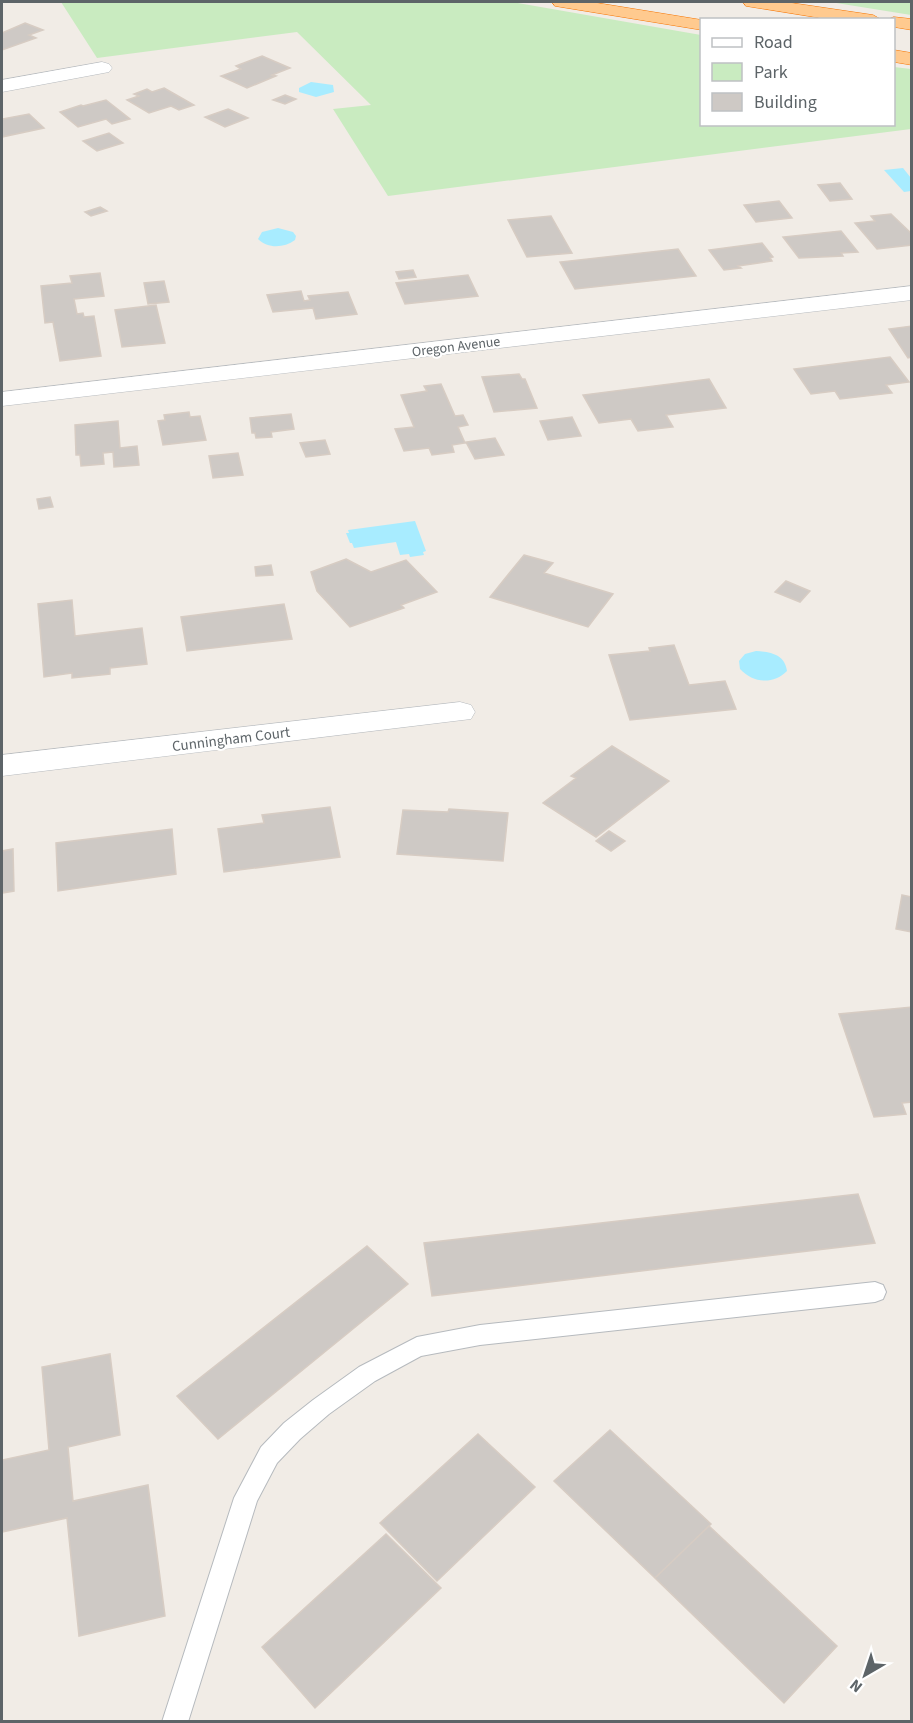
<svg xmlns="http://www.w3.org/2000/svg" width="913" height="1723" font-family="'Source Sans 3',sans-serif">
	<rect width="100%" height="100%" fill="#f1ece6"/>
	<path fill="#c9ebc0" d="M 61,2 L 512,2 L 701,35 L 702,124 L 894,124 L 894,67 L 911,69 L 911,129 L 388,196 L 333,109 L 371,105 L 297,32 L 97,58 Z
		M 830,2 L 911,2 L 911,15 Z"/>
	<path fill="#a8ecff" d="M 311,82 L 333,85 L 334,92 L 316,97 L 299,92 L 299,88 Z
		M 903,168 L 911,178 L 911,191 L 904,192 L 884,170 Z
		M 278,228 L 293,232 L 296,236 L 295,240 C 284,248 268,249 258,239 L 262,232 Z
		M 415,521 L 426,551 L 423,552 L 424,555 L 410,557 L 409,554 L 400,555 L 396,542 L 354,548 L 352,543 L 350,543 L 346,533 L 349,533 L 348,530 Z
		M 756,651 C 770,652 785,654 787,671 C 773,685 753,683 740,669 L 739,661 L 745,654 Z"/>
	<path fill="#cec9c5" stroke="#d7ccc3" stroke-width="1.5" d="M 25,23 L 43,30 L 29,35 L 36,38 L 2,50 L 2,33 Z
		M 262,56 L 290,68 L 272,75 L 276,76 L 247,88 L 221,76 L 241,69 L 236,66 Z
		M 164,88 L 194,105 L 179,110 L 171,106 L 149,113 L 127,100 L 139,96 L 134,94 L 147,89 L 152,92 Z
		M 285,95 L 296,99 L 285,104 L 273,100 Z
		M 106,100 L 130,119 L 112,124 L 106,119 L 78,127 L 60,112 L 81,105 L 83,106 Z
		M 228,109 L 248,118 L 225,127 L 205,117 Z
		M 29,114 L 44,128 L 2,137 L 2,119 Z
		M 109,133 L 123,143 L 97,151 L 83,141 Z
		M 840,183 L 852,199 L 830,201 L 818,185 Z
		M 779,201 L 792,218 L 756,222 L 744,205 Z
		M 100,207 L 107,211 L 91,216 L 85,212 Z
		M 891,214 L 912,234 L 912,245 L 877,249 L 855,223 L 875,221 L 871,216 Z
		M 551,216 L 572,253 L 527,257 L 508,220 Z
		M 841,231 L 858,252 L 841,253 L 843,256 L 799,258 L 783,237 Z
		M 762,243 L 773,257 L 770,258 L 772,261 L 738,266 L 741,268 L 724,270 L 709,250 Z
		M 678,249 L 696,276 L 575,289 L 560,262 Z
		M 413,270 L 416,277 L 399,279 L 396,272 Z
		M 100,273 L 104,296 L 74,299 L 77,314 L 83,313 L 84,317 L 94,316 L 101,356 L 60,361 L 53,322 L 45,323 L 41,286 L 72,283 L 70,276 Z
		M 468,275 L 478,296 L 405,304 L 396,283 Z
		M 164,281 L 169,302 L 148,304 L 144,283 Z
		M 301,291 L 304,301 L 310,300 L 308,296 L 348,292 L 357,314 L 316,319 L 313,308 L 273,312 L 267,295 Z
		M 156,305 L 165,343 L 122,347 L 115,310 Z
		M 912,326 L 912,357 L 908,358 L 889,329 Z
		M 890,357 L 909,382 L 886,385 L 892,393 L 840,399 L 835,391 L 811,394 L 794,369 Z
		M 519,374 L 522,379 L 525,379 L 537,408 L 494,412 L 482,377 Z
		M 709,379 L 726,408 L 666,415 L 673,427 L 638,431 L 631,419 L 599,423 L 583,395 Z
		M 441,384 L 455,416 L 463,415 L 468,425 L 458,427 L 465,443 L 452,445 L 454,452 L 432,455 L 429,448 L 404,451 L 395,429 L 414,427 L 401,395 L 427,391 L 424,386 Z
		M 189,412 L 190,417 L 200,416 L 206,440 L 163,445 L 158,421 L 165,420 L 164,415 Z
		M 291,414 L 294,429 L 271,432 L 272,437 L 256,438 L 255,433 L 252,433 L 250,418 Z
		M 572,417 L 581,436 L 548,440 L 540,421 Z
		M 118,421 L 120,448 L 137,446 L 139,465 L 114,467 L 113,452 L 103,453 L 104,464 L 81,466 L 80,455 L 76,455 L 75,425 Z
		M 495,438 L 504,455 L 475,459 L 466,442 Z
		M 325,440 L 330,454 L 306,457 L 300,443 Z
		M 238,453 L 243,475 L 213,478 L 209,456 Z
		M 50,497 L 53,507 L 39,509 L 37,499 Z
		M 524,555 L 553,563 L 544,573 L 613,594 L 588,627 L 490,597 Z
		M 346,559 L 371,572 L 406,560 L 437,592 L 401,605 L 404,608 L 350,627 L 317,591 L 311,572 Z
		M 271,565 L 273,575 L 256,576 L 255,567 Z
		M 786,581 L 810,591 L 800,602 L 775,592 Z
		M 72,600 L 75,636 L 142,628 L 147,664 L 110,668 L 110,674 L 72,678 L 72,673 L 44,677 L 38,604 Z
		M 284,604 L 292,639 L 187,651 L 181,617 Z
		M 674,645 L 689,685 L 725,681 L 736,709 L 630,720 L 609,655 L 650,651 L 649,648 Z
		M 612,746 L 669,781 L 596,837 L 543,803 L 576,778 L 571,776 Z
		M 330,807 L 340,857 L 224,872 L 218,829 L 264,823 L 262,815 Z
		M 449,809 L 508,813 L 503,861 L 397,854 L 403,810 L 448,812 Z
		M 172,829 L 176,874 L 58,891 L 56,843 Z
		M 609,831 L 625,841 L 611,851 L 596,841 Z
		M 13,849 L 14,891 L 2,893 L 2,851 Z
		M 902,895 L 912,897 L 912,932 L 896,929 Z
		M 912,1007 L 912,1102 L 902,1103 L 906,1114 L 874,1117 L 839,1014 Z
		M 858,1194 L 875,1243 L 432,1296 L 424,1243 Z
		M 367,1246 L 408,1284 L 218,1439 L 177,1396 Z
		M 110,1354 L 120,1435 L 68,1447 L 73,1501 L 148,1485 L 165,1616 L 79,1636 L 67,1518 L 2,1532 L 2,1460 L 49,1450 L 42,1367 Z
		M 610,1430 L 711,1524 L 655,1578 L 554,1481 Z
		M 478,1434 L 535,1487 L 437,1581 L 380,1523 Z
		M 709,1526 L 837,1646 L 784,1703 L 655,1578 Z
		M 386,1534 L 441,1588 L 315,1708 L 262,1647 Z"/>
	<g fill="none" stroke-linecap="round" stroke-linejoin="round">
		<defs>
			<path id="lane" d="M 875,1282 L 883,1285 L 886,1292 L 883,1299 L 875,1302 L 480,1345 L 421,1356 L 375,1381 L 329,1414 L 300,1439 L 277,1463 L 257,1501 L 188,1722 L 162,1722 L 234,1498 L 261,1447 L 284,1423 L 313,1400 L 359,1367 L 417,1337 L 480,1325 Z"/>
			<path id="street" d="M 102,62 L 109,64 L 112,68 L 109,72 L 2,92 L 2,80 Z
				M 912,286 L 912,300 L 2,406 L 2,392 Z
				M 460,702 L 471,705 L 475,712 L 471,719 L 2,776 L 2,755 Z"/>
			<path id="highway" d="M 552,2 L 591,2 L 702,20 L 702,30 L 561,7 L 555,6 Z
				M 743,2 L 785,2 L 873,15 L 882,20 L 833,20 L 752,7 L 746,6 Z
				M 894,17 L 912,19 L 912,30 L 894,27 L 894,20 L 887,20 Z
				M 894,50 L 912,53 L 912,65 L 894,62 Z"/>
		</defs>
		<use href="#lane" stroke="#b6babe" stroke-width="2"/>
		<use href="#street" stroke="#b6babe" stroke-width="1"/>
		<use href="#highway" stroke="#f77400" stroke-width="1"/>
		<use href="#lane" fill="#fff" fill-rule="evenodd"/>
		<use href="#street" fill="#fff" fill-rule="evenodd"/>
		<use href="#highway" fill="#ffca8f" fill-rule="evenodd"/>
	</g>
	<g text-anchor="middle" stroke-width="4.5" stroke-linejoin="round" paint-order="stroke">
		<g font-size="14" fill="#5d6468" stroke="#fff">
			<text transform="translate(456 346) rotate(-7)" y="5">Oregon Avenue</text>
		</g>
		<g font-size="15" fill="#5d6468" stroke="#fff">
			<text transform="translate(231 739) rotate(-7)" y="5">Cunningham Court</text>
		</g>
	</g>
	<rect width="913" height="1723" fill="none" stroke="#5d6468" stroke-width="6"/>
	<rect x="700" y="18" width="195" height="108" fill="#ffffff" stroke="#bec1c3" stroke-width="1.5"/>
	<rect x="712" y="38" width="30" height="9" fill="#ffffff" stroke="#bec1c3" stroke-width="1.5"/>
	<text x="754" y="48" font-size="18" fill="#5d6468">Road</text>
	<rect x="712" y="63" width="30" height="18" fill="#c9ebc0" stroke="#bec1c3" stroke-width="1.5"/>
	<text x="754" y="78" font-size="18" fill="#5d6468">Park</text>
	<rect x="712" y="93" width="30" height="18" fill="#cec9c5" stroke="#bec1c3" stroke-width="1.5"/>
	<text x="754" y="108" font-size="18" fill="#5d6468">Building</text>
	<g transform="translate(865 1675) rotate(219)" stroke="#ffffff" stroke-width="4.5" paint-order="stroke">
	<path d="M0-4.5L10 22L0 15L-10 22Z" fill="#5d6468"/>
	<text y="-9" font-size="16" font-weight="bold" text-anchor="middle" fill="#5d6468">N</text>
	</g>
</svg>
